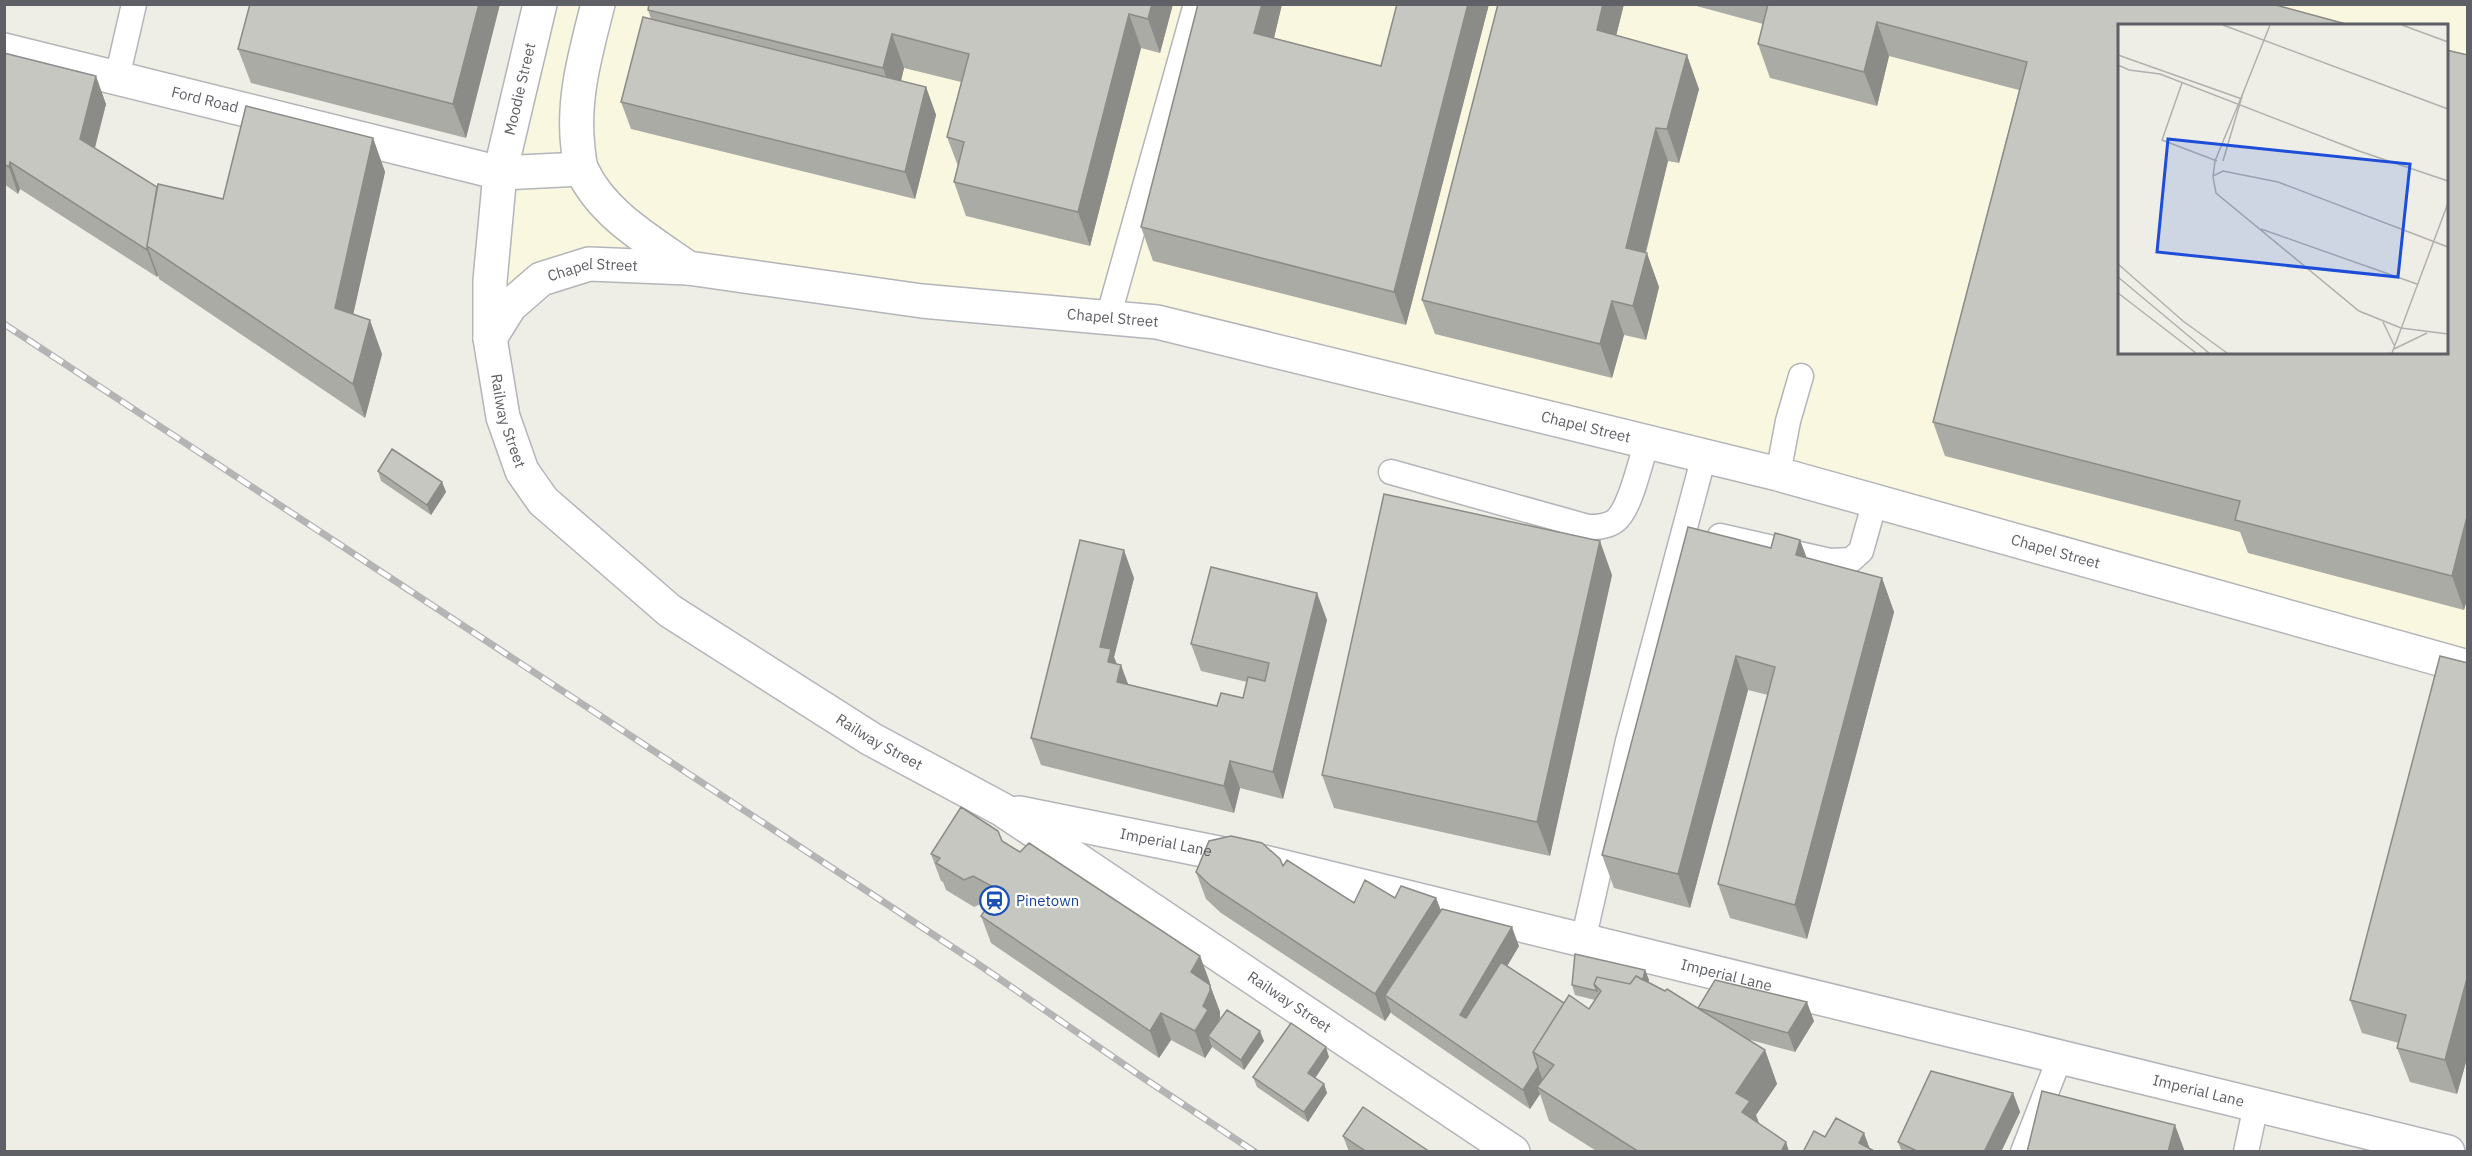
<svg xmlns="http://www.w3.org/2000/svg" width="2472" height="1156" font-family="'IBM Plex Sans',sans-serif">
	<rect width="100%" height="100%" fill="#eeede6"/>
	<path fill="#faf7e0" fill-rule="evenodd" d="M 537,5 L 2467,5 L 2467,665 L 1158,320 L 681,265 L 518,293 L 487,279 ZM 2120,26 L 2446,26 L 2446,352 L 2120,352 Z"/>
	<g fill="none" stroke-linecap="round" stroke-linejoin="round">
		<defs>
			<path id="lane" d="M 117,78 L 134,4
				M 1108,318 L 1196,4
				M 1391,472 L 1588,527 C 1597,527 1607,527 1615,521 C 1631,509 1640,461 1647,442
				M 1778,474 L 1788,421 L 1801,376
				M 1720,536 L 1830,561 L 1851,560 L 1861,551 L 1875,501
				M 1583,941 L 1628,741 L 1704,456
				M 2023,1152 L 2060,1057
				M 2246,1152 L 2256,1105"/>
			<g id="street">
				<path id="s1" d="M 540,4 L 500,173 L 490,281 L 490,338 L 503,417 L 522,471 L 543,501 L 670,611 L 871,739 L 1003,810 L 1513,1152"/>
				<path d="M 598,4 C 586,52 572,98 578,148 C 579,155 579,164 582,170 C 602,214 650,241 688,268"/>
				<path id="s2" d="M 4,50 L 500,173 L 581,169"/>
				<path id="s3" d="M 490,338 L 510,306 L 541,279 L 589,264 L 688,268 L 922,301 L 1157,322 L 1778,474 L 2468,667"/>
				<path id="s4" d="M 1019,813 L 1268,863 L 2448,1152"/>
			</g>
		</defs>
		<use href="#lane" stroke="#b3b5b9" stroke-width="27"/>
		<use href="#street" stroke="#b3b5b9" stroke-width="36"/>
		<use href="#lane" stroke="#fff" stroke-width="24"/>
		<use href="#street" stroke="#fff" stroke-width="33"/>
		<defs>
			<path id="rail" d="M 4,324 L 975,962 L 1145,1079 L 1255,1152"/>
		</defs>
		<use href="#rail" stroke="#b4b4b5" stroke-width="7"/>
		<use href="#rail" stroke="#fff" stroke-width="4.5" stroke-dasharray="14" stroke-linecap="butt"/>
	</g>
	<path fill="#ababa6" d="M 250,4 L 500,4 L 466,138 L 251,83 L 238,49 Z
		M 1173,4 L 1160,53 L 1141,48 L 1090,246 L 966,216 L 954,182 L 958,166 L 947,137 L 961,82 L 904,68 L 901,81 L 926,87 L 936,115 L 915,199 L 631,129 L 621,102 L 651,19 L 648,10 Z
		M 1282,4 L 1274,38 L 1381,66 L 1397,4 L 1489,4 L 1406,325 L 1153,261 L 1141,227 Z
		M 1498,4 L 1624,4 L 1616,36 L 1699,89 L 1679,163 L 1668,161 L 1646,253 L 1659,287 L 1646,340 L 1624,335 L 1612,378 L 1435,334 L 1422,300 Z
		M 1689,4 L 2272,4 L 2468,55 L 2468,604 L 2466,601 L 2464,610 L 2248,553 L 2240,532 L 1945,456 L 1933,422 L 2019,90 L 1889,56 L 1877,106 L 1770,78 L 1758,44 L 1763,24 Z
		M 4,53 L 106,104 L 95,148 L 157,187 L 223,199 L 373,138 L 385,172 L 353,315 L 382,354 L 365,418 L 159,279 L 158,275 L 157,277 L 20,189 L 18,194 L 4,184 Z
		M 378,471 L 442,482 L 446,492 L 431,515 L 381,481 Z
		M 1800,540 L 1807,558 L 1882,578 L 1894,612 L 1807,939 L 1730,918 L 1718,884 L 1768,695 L 1748,690 L 1690,908 L 1614,888 L 1602,855 L 1771,548 Z
		M 1612,575 L 1550,856 L 1334,808 L 1322,775 Z
		M 1134,578 L 1114,657 L 1117,664 L 1128,684 L 1217,706 L 1243,698 L 1247,682 L 1201,671 L 1191,644 L 1327,620 L 1283,799 L 1240,788 L 1234,813 L 1041,765 L 1031,738 Z
		M 2468,663 L 2468,1055 L 2457,1094 L 2410,1082 L 2397,1048 L 2399,1043 L 2362,1033 L 2350,1000 Z
		M 1002,841 L 1200,956 L 1210,983 L 1209,984 L 1210,985 L 1220,1012 L 1220,1018 L 1218,1022 L 1264,1041 L 1244,1070 L 1212,1047 L 1205,1058 L 1171,1040 L 1159,1058 L 991,943 L 981,916 L 988,906 L 983,903 L 974,907 L 946,890 L 943,882 L 941,881 L 931,854 Z
		M 1283,866 L 1354,903 L 1395,898 L 1436,898 L 1441,910 L 1519,946 L 1507,966 L 1564,1003 L 1589,1009 L 1595,1000 L 1575,995 L 1572,985 L 1645,970 L 1649,980 L 1648,982 L 1698,1009 L 1698,1008 L 1814,1021 L 1795,1052 L 1747,1039 L 1765,1050 L 1777,1084 L 1756,1115 L 1759,1124 L 1786,1142 L 1789,1152 L 1598,1152 L 1549,1121 L 1540,1094 L 1530,1109 L 1392,1014 L 1391,1012 L 1385,1021 L 1221,913 L 1206,899 L 1196,872 Z
		M 1329,1057 L 1315,1078 L 1324,1084 L 1327,1093 L 1308,1122 L 1257,1087 L 1253,1077 Z
		M 2013,1093 L 2020,1112 L 2001,1152 L 1902,1152 L 1898,1142 Z
		M 1343,1136 L 1430,1152 L 1349,1152 Z"/>
	<path fill="#8b8b87" d="M 479,4 L 500,4 L 466,138 L 453,104 Z
		M 1152,4 L 1173,4 L 1160,53 L 1148,19 Z
		M 1262,4 L 1282,4 L 1267,67 L 1254,33 Z
		M 1468,4 L 1489,4 L 1406,325 L 1394,292 Z
		M 1603,4 L 1624,4 L 1609,64 L 1597,30 Z
		M 1129,14 L 1141,48 L 1090,246 L 1078,212 Z
		M 1877,22 L 1889,56 L 1877,106 L 1864,72 Z
		M 892,34 L 904,68 L 896,102 L 883,68 Z
		M 1687,55 L 1699,89 L 1679,163 L 1667,129 Z
		M 96,76 L 106,104 L 90,166 L 80,139 Z
		M 926,87 L 936,115 L 915,199 L 905,172 Z
		M 1656,128 L 1668,161 L 1638,282 L 1626,248 Z
		M 373,138 L 385,172 L 347,342 L 335,308 Z
		M 10,162 L 20,189 L 18,194 L 9,167 Z
		M 148,248 L 158,275 L 157,277 L 147,250 Z
		M 1647,253 L 1659,287 L 1646,340 L 1633,306 Z
		M 1612,301 L 1624,335 L 1612,378 L 1600,344 Z
		M 370,320 L 382,354 L 365,418 L 353,384 Z
		M 442,482 L 446,492 L 431,515 L 427,505 Z
		M 2468,513 L 2468,597 L 2464,610 L 2452,576 Z
		M 1800,540 L 1812,574 L 1796,555 Z
		M 1600,541 L 1612,575 L 1550,856 L 1537,822 Z
		M 1124,550 L 1134,578 L 1114,657 L 1119,671 L 1121,665 L 1131,692 L 1127,709 L 1100,647 Z
		M 1882,578 L 1894,612 L 1807,939 L 1795,905 Z
		M 1317,593 L 1327,620 L 1283,799 L 1273,772 Z
		M 1736,656 L 1748,690 L 1690,908 L 1678,874 Z
		M 1230,761 L 1240,788 L 1234,813 L 1224,786 Z
		M 1436,898 L 1446,925 L 1385,995 L 1391,1012 L 1385,1021 L 1375,994 Z
		M 1512,927 L 1519,946 L 1467,1034 L 1460,1015 Z
		M 1200,956 L 1210,983 L 1200,999 L 1191,972 Z
		M 1645,970 L 1649,980 L 1642,1011 L 1639,1002 Z
		M 2468,975 L 2468,1055 L 2457,1094 L 2445,1060 Z
		M 1210,985 L 1220,1012 L 1220,1018 L 1215,1029 L 1208,1036 L 1212,1047 L 1205,1058 L 1195,1031 Z
		M 1807,1002 L 1814,1021 L 1795,1052 L 1788,1033 Z
		M 1161,1013 L 1171,1040 L 1159,1058 L 1150,1031 Z
		M 1260,1031 L 1264,1041 L 1244,1070 L 1241,1060 Z
		M 1326,1047 L 1329,1057 L 1312,1083 L 1308,1073 Z
		M 1765,1050 L 1777,1084 L 1756,1115 L 1763,1135 L 1742,1112 L 1736,1093 Z
		M 1538,1067 L 1545,1086 L 1537,1087 L 1540,1094 L 1530,1109 L 1523,1090 Z
		M 1324,1084 L 1327,1093 L 1308,1122 L 1304,1112 Z
		M 2013,1093 L 2020,1112 L 2001,1152 L 1984,1152 Z
		M 2175,1125 L 2185,1152 L 2168,1152 Z
		M 1864,1133 L 1871,1152 L 1859,1143 Z
		M 1786,1142 L 1789,1152 L 1781,1152 Z"/>
	<path fill="#c7c7c1" stroke="#8b8b87" stroke-width="1.5" d="M 250,4 L 479,4 L 453,104 L 238,49 Z
		M 649,4 L 1152,4 L 1148,19 L 1129,14 L 1078,212 L 954,182 L 964,142 L 947,137 L 969,54 L 892,34 L 883,68 L 648,10 Z
		M 1198,4 L 1262,4 L 1254,33 L 1381,66 L 1397,4 L 1468,4 L 1394,292 L 1141,227 Z
		M 1498,4 L 1603,4 L 1597,30 L 1687,55 L 1667,129 L 1656,128 L 1626,248 L 1647,253 L 1633,306 L 1612,301 L 1600,344 L 1422,300 Z
		M 1768,4 L 2272,4 L 2353,26 L 2120,26 L 2120,352 L 2446,352 L 2446,50 L 2468,55 L 2468,513 L 2452,576 L 2235,520 L 2240,501 L 1933,422 L 2027,62 L 1877,22 L 1864,72 L 1758,44 Z
		M 643,17 L 926,87 L 905,172 L 621,102 Z
		M 4,53 L 96,76 L 80,139 L 157,187 L 147,246 L 147,250 L 10,162 L 9,167 L 4,164 Z
		M 246,106 L 373,138 L 335,308 L 370,320 L 353,384 L 147,246 L 158,184 L 223,199 Z
		M 392,449 L 442,482 L 427,505 L 378,471 Z
		M 1384,494 L 1600,541 L 1537,822 L 1322,775 Z
		M 1688,527 L 1771,548 L 1775,533 L 1800,540 L 1796,555 L 1882,578 L 1795,905 L 1718,884 L 1775,667 L 1736,656 L 1678,874 L 1602,855 Z
		M 1080,540 L 1124,550 L 1100,647 L 1111,649 L 1108,662 L 1121,665 L 1117,682 L 1217,706 L 1221,693 L 1243,698 L 1248,677 L 1265,681 L 1269,663 L 1191,644 L 1211,567 L 1317,593 L 1273,772 L 1230,761 L 1224,786 L 1031,738 Z
		M 2440,656 L 2468,663 L 2468,975 L 2445,1060 L 2397,1048 L 2406,1015 L 2350,1000 Z
		M 961,807 L 998,831 L 1002,841 L 1020,852 L 1029,843 L 1200,956 L 1191,972 L 1210,985 L 1210,991 L 1203,1006 L 1208,1010 L 1195,1031 L 1161,1013 L 1150,1031 L 981,916 L 999,890 L 973,876 L 964,880 L 936,863 L 940,858 L 931,854 Z
		M 1231,836 L 1262,843 L 1280,859 L 1283,866 L 1287,860 L 1354,903 L 1365,880 L 1395,898 L 1401,886 L 1436,898 L 1375,994 L 1211,886 L 1196,872 L 1209,841 Z
		M 1442,909 L 1512,927 L 1460,1015 L 1466,1018 L 1501,962 L 1564,1003 L 1533,1052 L 1538,1067 L 1523,1090 L 1385,995 Z
		M 1575,954 L 1645,970 L 1643,980 L 1636,976 L 1630,984 L 1597,977 L 1594,984 L 1597,991 L 1572,985 Z
		M 1636,976 L 1665,991 L 1667,989 L 1765,1050 L 1736,1093 L 1750,1101 L 1742,1112 L 1786,1142 L 1781,1152 L 1639,1152 L 1537,1087 L 1554,1065 L 1533,1052 L 1569,995 L 1589,1009 L 1601,991 L 1594,984 L 1597,977 L 1630,984 Z
		M 1715,980 L 1807,1002 L 1788,1033 L 1698,1008 Z
		M 1227,1010 L 1260,1031 L 1241,1060 L 1208,1036 Z
		M 1291,1023 L 1326,1047 L 1308,1073 L 1324,1084 L 1304,1112 L 1253,1077 Z
		M 1931,1071 L 2013,1093 L 1984,1152 L 1919,1152 L 1898,1142 Z
		M 2042,1091 L 2175,1125 L 2168,1152 L 2027,1152 Z
		M 1363,1107 L 1430,1152 L 1367,1152 L 1343,1136 Z
		M 1836,1118 L 1864,1133 L 1859,1143 L 1876,1152 L 1803,1152 L 1814,1131 L 1825,1137 Z"/>
	<defs>
		<symbol id="station-ring" viewBox="-11 -11 22 22"><circle r="9.5" fill="#fff" stroke="#1a4fb4" stroke-width="1.5"/><path d="M-3-6H3Q5-6 5-4V2Q5 4 3 4L4.5 6H3L1.5 4h-3L-3 6H-4.5L-3 4Q-5 4-5 2V-4Q-5-6-3-6ZM-3.5-4v3h7v-3ZM-3.5 1v1.5H-2V1ZM2 1v1.5H3.5V1Z" fill="#1a4fb4"/></symbol>
	</defs>
	<g fill-rule="evenodd">
		<use href="#station-ring" x="978" y="884" width="33" height="33"/>
	</g>
	<g text-anchor="middle" stroke-width="4.5" stroke-linejoin="round" paint-order="stroke">
		<g font-size="15" fill="#5e6065" stroke="#fff">
			<text transform="translate(520 89) rotate(-77)" y="5">Moodie Street</text>
			<text dy="5" stroke="none"><textPath href="#s2" startOffset="207">Ford Road</textPath></text>
			<text dy="5" stroke="none"><textPath href="#s3" startOffset="132">Chapel Street</textPath></text>
			<text dy="5" stroke="none"><textPath href="#s3" startOffset="656">Chapel Street</textPath></text>
			<text dy="5" stroke="none"><textPath href="#s1" startOffset="424">Railway Street</textPath></text>
			<text dy="5" stroke="none"><textPath href="#s3" startOffset="1142">Chapel Street</textPath></text>
			<text dy="5" stroke="none"><textPath href="#s3" startOffset="1628">Chapel Street</textPath></text>
			<text dy="5" stroke="none"><textPath href="#s1" startOffset="928">Railway Street</textPath></text>
			<text dy="5" stroke="none"><textPath href="#s4" startOffset="150">Imperial Lane</textPath></text>
			<text dy="5" stroke="none"><textPath href="#s4" startOffset="726">Imperial Lane</textPath></text>
			<text dy="5" stroke="none"><textPath href="#s1" startOffset="1414">Railway Street</textPath></text>
			<text dy="5" stroke="none"><textPath href="#s4" startOffset="1212">Imperial Lane</textPath></text>
		</g>
		<g font-size="15" fill="#164399" stroke="#fff" text-anchor="start">
			<text x="1016" y="906">Pinetown</text>
		</g>
	</g>
	<g transform="translate(2118 24)">
		<rect width="330" height="330" fill="#eeede6"/>
		<path fill="none" stroke="#b0b1ae" stroke-width="1.5" d="M 105,1 L 330,85M 284,1 L 330,18M 0,31 L 124,75M 0,41 L 11,46 L 42,50 L 241,127 L 330,157M 64,59 L 44,116 L 99,137M 125,69 L 97,137 L 95,153 L 98,169 L 241,287 L 283,304 L 330,310M 105,137 L 125,69 L 152,1M 95,152 L 105,147 L 160,158 L 330,223M 143,205 L 299,260M 0,240 L 65,297 L 109,329M 0,253 L 91,329M 0,269 L 78,329M 265,298 L 276,321M 276,325 L 309,309M 274,329 L 330,179"/>
		<path fill="#1d4ed8" fill-opacity="0.15" stroke="#1d4ed8" stroke-width="3" d="M 50,115 L 292,140 L 280,253 L 39,228 Z"/>
		<rect width="330" height="330" fill="none" stroke="#5e6065" stroke-width="3"/>
	</g>
	<rect width="2472" height="1156" fill="none" stroke="#5e6065" stroke-width="12"/>
</svg>
